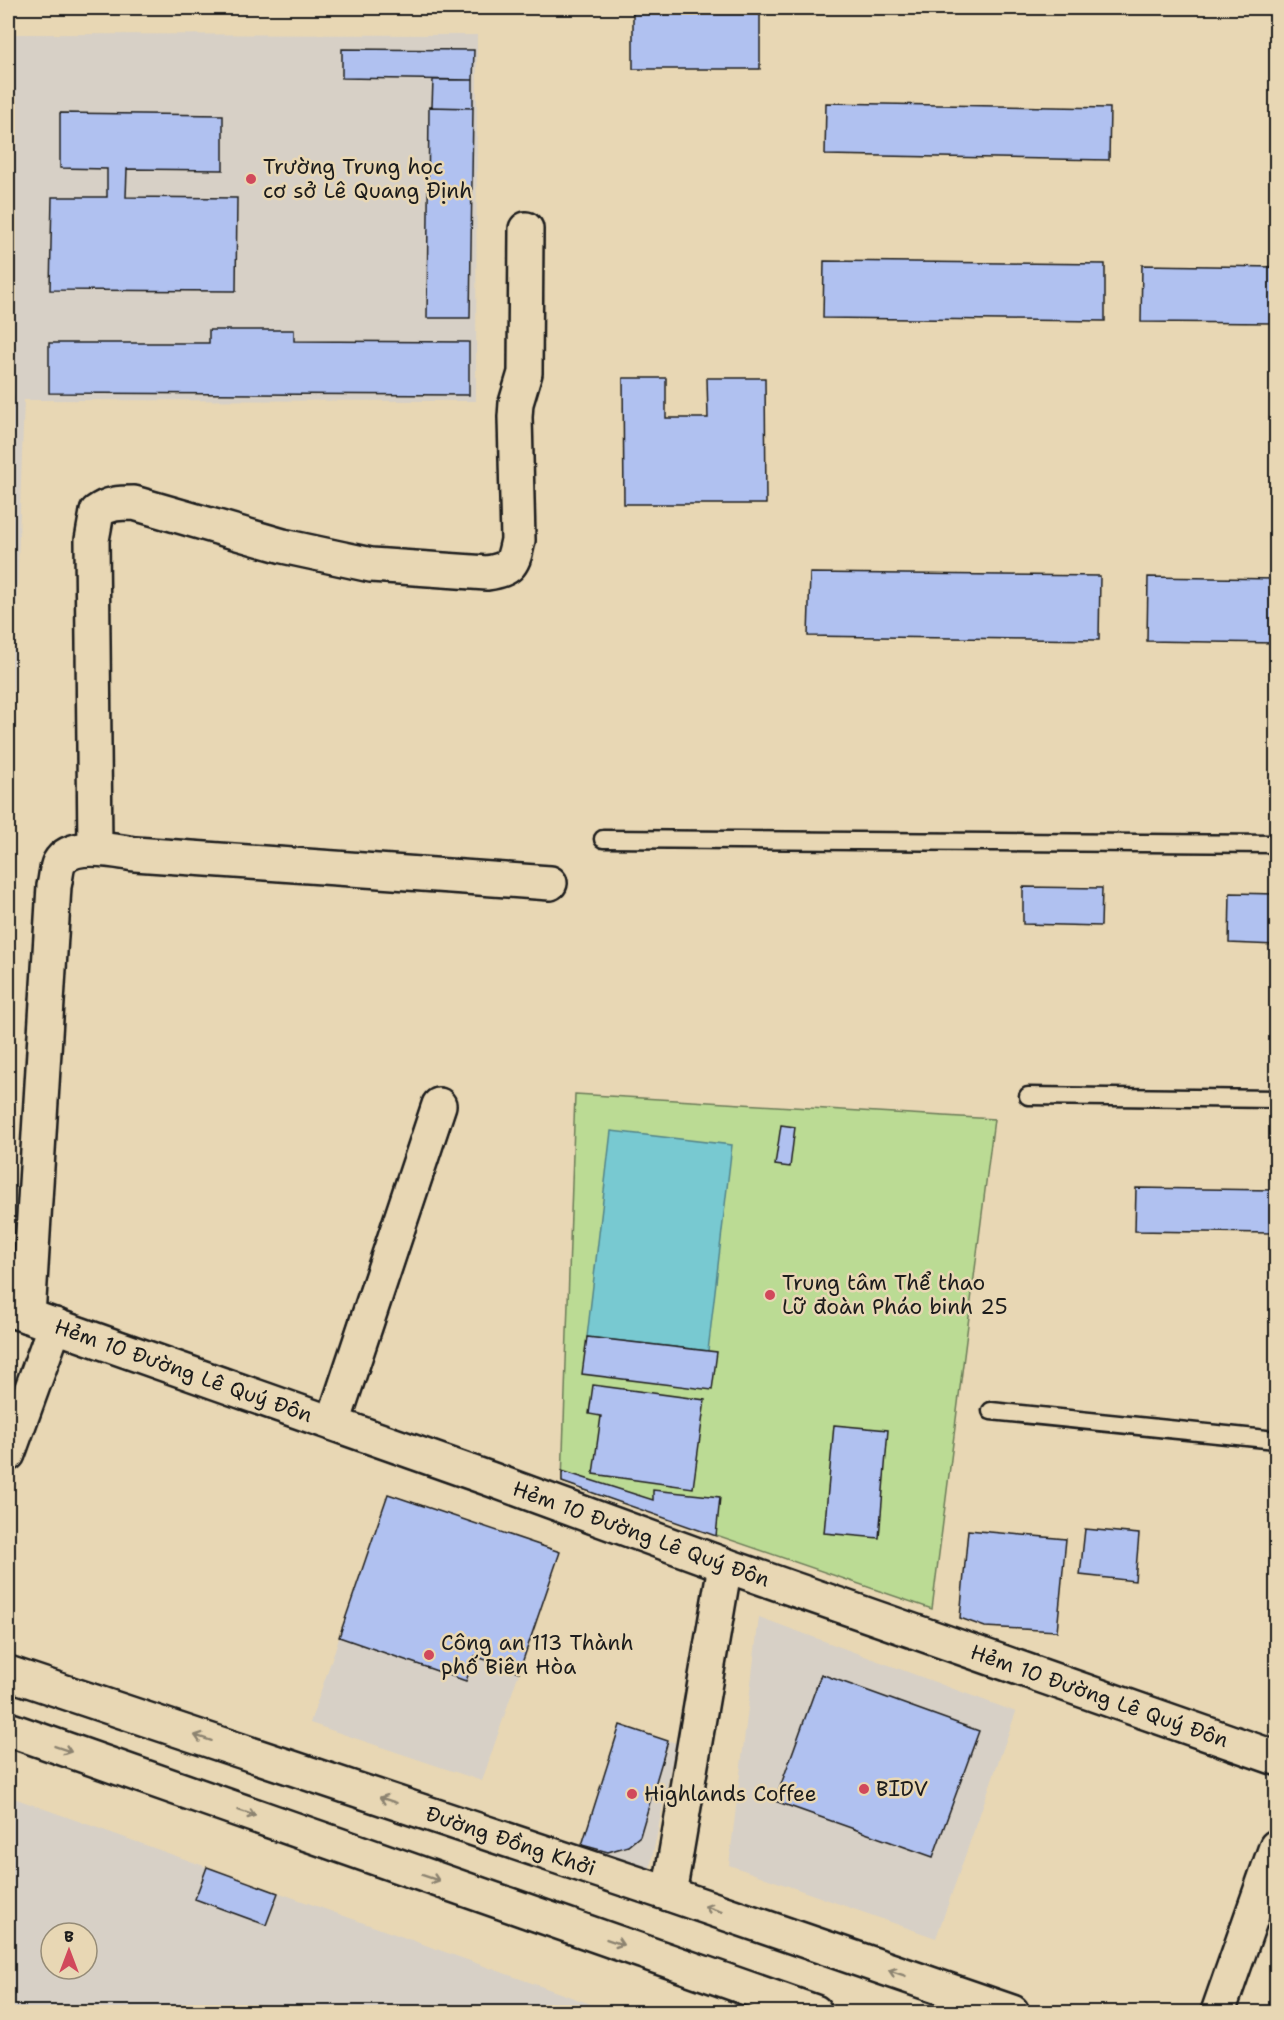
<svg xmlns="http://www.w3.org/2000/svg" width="1284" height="2020" font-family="'Shantell Sans',sans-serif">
	<rect width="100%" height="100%" fill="#e8d7b4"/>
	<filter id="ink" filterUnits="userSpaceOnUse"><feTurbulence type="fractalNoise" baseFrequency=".0167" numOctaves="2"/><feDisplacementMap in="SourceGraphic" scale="12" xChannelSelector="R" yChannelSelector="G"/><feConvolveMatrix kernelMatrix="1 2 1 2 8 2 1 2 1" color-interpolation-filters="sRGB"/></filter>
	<g filter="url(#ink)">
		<path fill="#d7d0c6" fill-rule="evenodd" d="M 8,34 L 477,35 L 476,401 L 24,400 L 8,838 Z
			M 388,1494 L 560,1552 L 482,1781 L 310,1723 Z
			M 759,1617 L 1016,1712 L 936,1938 L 729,1865 Z
			M 620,1725 L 676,1743 L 650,1868 L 582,1845 Z
			M 8,1796 L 613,2012 L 8,2012 ZM 51,1933 L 87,1933 L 87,1969 L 51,1969 Z"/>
		<path fill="#bbdb94" stroke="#6c7c58" stroke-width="1.5" d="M 575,1094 L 994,1119 L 932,1609 L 562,1482 Z"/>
		<path fill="#78c9d1" stroke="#538489" stroke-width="1.5" d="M 611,1131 L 732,1145 L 708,1351 L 587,1337 Z"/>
		<path fill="#b0c1f0" stroke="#1c1c1c" stroke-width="1.5" d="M 633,8 L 760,8 L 760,69 L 633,69 Z
			M 342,49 L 474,50 L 473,80 L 342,78 Z
			M 433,80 L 473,80 L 473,108 L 432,107 Z
			M 826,103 L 1110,108 L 1109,160 L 825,155 Z
			M 429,107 L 473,108 L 470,318 L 427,318 Z
			M 60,113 L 223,115 L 223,170 L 127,169 L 126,197 L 237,198 L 236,291 L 50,290 L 52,197 L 107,197 L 107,169 L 60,168 Z
			M 824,261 L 1105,264 L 1105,321 L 823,318 Z
			M 1142,265 L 1276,267 L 1276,323 L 1141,322 Z
			M 209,330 L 294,330 L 294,341 L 469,342 L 469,395 L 49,393 L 49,343 L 209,343 Z
			M 8,350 L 13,399 L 8,431 Z
			M 623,378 L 666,378 L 666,418 L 708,418 L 707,378 L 765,378 L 766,504 L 624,504 Z
			M 810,573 L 1100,576 L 1099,640 L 808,636 Z
			M 1148,577 L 1276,579 L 1276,643 L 1147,641 Z
			M 1023,887 L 1102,888 L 1101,926 L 1023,924 Z
			M 1230,893 L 1276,894 L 1276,945 L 1229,943 Z
			M 781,1125 L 795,1127 L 790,1167 L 775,1165 Z
			M 1136,1188 L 1273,1190 L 1272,1233 L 1135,1231 Z
			M 587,1337 L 717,1352 L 712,1390 L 582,1374 Z
			M 593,1385 L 705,1400 L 693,1488 L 593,1474 L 601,1416 L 589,1414 Z
			M 834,1425 L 888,1430 L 879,1538 L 824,1533 Z
			M 562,1471 L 653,1500 L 653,1490 L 720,1497 L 716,1536 L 562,1482 Z
			M 388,1494 L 560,1552 L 519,1672 L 475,1656 L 466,1681 L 339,1637 Z
			M 1085,1529 L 1139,1534 L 1135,1581 L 1080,1575 Z
			M 968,1530 L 1066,1539 L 1057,1631 L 985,1627 L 960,1618 Z
			M 821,1674 L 979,1731 L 933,1857 L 775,1801 Z
			M 620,1725 L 668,1741 L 640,1836 L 628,1846 L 608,1852 L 582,1845 Z
			M 207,1867 L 278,1893 L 266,1925 L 195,1899 Z"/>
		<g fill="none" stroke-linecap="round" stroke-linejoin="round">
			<defs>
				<path id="lane" d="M 603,839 L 1276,844
					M 1028,1096 L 1276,1099
					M 991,1411 L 1276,1440"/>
				<g id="street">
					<path d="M 95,848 L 92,540 L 97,512 C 109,503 119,503 134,503 L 283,546 L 371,565 L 487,573 C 512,569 513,564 518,540 L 515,417 L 516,403 L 525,373 L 526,229"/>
					<path id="s1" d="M 8,1309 L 490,1479 L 725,1565 L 1276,1758"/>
					<path d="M 28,1316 L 54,886 C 56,879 56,869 59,863 C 71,841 115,851 135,854 L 550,883"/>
					<path d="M 333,1423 L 439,1105"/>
					<path d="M 8,1454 L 55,1325"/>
					<path d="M 669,1894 L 725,1565"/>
					<path d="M 1218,2012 L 1276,1847"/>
				</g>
				<g id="secondary">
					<path id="s2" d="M 8,1673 L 669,1894 L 1012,2012"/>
					<path d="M 8,1729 L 815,2012"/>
				</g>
			</defs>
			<use href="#lane" stroke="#1c1c1c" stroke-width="21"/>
			<use href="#street" stroke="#1c1c1c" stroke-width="38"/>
			<use href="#secondary" stroke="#1c1c1c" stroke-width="38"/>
			<use href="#lane" stroke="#e8d7b4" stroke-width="16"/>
			<use href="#street" stroke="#e8d7b4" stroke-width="33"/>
			<use href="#secondary" stroke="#e8d7b4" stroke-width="33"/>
		</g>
		<defs><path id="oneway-shaft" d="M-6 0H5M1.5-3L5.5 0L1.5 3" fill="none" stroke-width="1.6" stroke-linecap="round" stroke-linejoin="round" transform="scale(1.5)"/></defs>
		<g stroke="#8c8370">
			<use href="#oneway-shaft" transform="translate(203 1738) rotate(-162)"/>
			<use href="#oneway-shaft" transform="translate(63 1749) rotate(19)"/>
			<use href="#oneway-shaft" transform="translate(388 1800) rotate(-162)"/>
			<use href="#oneway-shaft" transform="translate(247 1813) rotate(19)"/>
			<use href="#oneway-shaft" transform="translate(431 1878) rotate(19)"/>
			<use href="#oneway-shaft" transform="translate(713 1909) rotate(-161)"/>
			<use href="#oneway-shaft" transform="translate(615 1942) rotate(19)"/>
			<use href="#oneway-shaft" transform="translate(897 1973) rotate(-161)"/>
		</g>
	</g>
	<g fill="#d1495b" stroke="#e8d7b4" stroke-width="2">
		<circle cx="251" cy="179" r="6"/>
		<circle cx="770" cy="1295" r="6"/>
		<circle cx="429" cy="1655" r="6"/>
		<circle cx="864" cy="1789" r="6"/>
		<circle cx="632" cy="1794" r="6"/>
	</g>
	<g text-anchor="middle" stroke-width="5" stroke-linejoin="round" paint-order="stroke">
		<g font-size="21" fill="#1c1c1c" stroke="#e8d7b4" text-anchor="start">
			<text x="263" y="174">Trường Trung học<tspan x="263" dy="24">cơ sở Lê Quang Định</tspan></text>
			<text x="782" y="1290">Trung tâm Thể thao<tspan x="782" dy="24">Lữ đoàn Pháo binh 25</tspan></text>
			<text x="441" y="1650">Công an 113 Thành<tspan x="441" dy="24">phố Biên Hòa</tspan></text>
			<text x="876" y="1796">BIDV</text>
			<text x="644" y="1801">Highlands Coffee</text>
		</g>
		<g font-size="21" fill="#1c1c1c" stroke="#e8d7b4">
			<text dy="7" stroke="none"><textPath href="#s1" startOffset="186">Hẻm 10 Đường Lê Quý Đôn</textPath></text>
			<text dy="7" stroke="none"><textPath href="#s1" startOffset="672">Hẻm 10 Đường Lê Quý Đôn</textPath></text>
			<text dy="7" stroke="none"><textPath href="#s1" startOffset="1158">Hẻm 10 Đường Lê Quý Đôn</textPath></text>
			<text dy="7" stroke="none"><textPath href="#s2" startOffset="530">Đường Đồng Khởi</textPath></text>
		</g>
	</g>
	<rect width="1284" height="2020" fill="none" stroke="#e8d7b4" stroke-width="30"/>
	<rect x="15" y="15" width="1254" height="1990" fill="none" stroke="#1c1c1c" stroke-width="2" filter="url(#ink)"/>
	<g transform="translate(69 1951)"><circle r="28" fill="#e8d7b4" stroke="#968c77" stroke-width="1.5"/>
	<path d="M0-4.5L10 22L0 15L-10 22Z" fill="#d1495b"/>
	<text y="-9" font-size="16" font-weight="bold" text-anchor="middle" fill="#1c1c1c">B</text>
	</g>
</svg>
